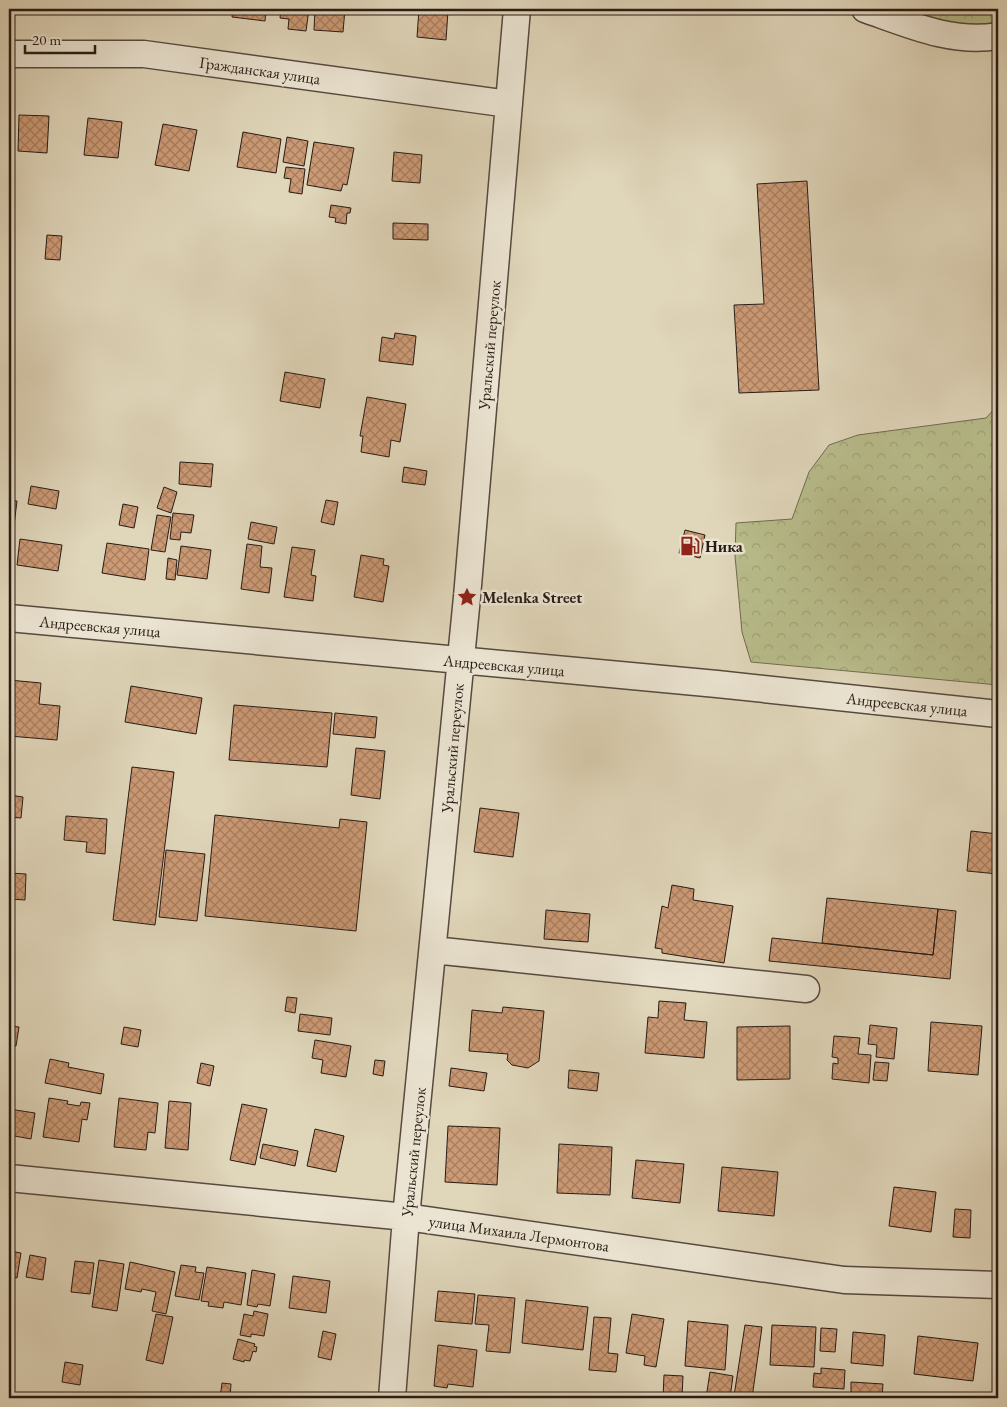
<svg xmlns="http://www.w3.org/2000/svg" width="1007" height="1407" font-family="'EB Garamond',serif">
	<defs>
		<pattern id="forest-crowns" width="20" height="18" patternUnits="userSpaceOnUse" patternTransform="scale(1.25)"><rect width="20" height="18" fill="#b8bc8b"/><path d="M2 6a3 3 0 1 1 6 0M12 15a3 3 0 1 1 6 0" fill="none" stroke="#9ea177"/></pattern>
		<pattern id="building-cross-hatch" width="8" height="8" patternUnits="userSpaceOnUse" patternTransform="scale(1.25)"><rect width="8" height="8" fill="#cc9a75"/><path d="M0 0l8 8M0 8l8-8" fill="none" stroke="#a67d5f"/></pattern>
	</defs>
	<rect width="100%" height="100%" fill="#e0d6ba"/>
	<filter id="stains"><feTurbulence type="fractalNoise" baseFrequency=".004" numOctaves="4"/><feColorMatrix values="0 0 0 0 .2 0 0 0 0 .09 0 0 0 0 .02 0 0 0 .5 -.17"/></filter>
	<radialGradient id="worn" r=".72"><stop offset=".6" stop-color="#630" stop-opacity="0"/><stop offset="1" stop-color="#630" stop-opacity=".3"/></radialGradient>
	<path fill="url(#forest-crowns)" stroke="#706c50" d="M 910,9 L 998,9 L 998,22 L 971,27 L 941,23 Z
		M 998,405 L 998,685 L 751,662 L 742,632 L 735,556 L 736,523 L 792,519 L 809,472 L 829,445 L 858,435 L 986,418 Z"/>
	<path fill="url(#building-cross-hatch)" stroke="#281b15" d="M 233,9 L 266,9 L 265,21 L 232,17 Z
		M 281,9 L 309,9 L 306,31 L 288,29 L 289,19 L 280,18 Z
		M 315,9 L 345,9 L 343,32 L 314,30 Z
		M 419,9 L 448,11 L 446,40 L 417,37 Z
		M 19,115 L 49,116 L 47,153 L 18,151 Z
		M 88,118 L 122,122 L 118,158 L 84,155 Z
		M 163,124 L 197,130 L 189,171 L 155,165 Z
		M 243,132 L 281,139 L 276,173 L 237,167 Z
		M 287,137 L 308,141 L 304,166 L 283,162 Z
		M 314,142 L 354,148 L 347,185 L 343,184 L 341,191 L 307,185 Z
		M 394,152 L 422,155 L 420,183 L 392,181 Z
		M 286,167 L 305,169 L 302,194 L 289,192 L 291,179 L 284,178 Z
		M 807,181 L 819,390 L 739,393 L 734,305 L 764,304 L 757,184 Z
		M 331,205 L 351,208 L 350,213 L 347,213 L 346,224 L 335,222 L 336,218 L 329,217 Z
		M 393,223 L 428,224 L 428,240 L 393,239 Z
		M 47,235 L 62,236 L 60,260 L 45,259 Z
		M 395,333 L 416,336 L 413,365 L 379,361 L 382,337 L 394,339 Z
		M 285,372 L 325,379 L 320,408 L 280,401 Z
		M 367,397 L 406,404 L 400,442 L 391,440 L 389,457 L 361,452 L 363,436 L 360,436 Z
		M 180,462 L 213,464 L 211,487 L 179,484 Z
		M 404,467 L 427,471 L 425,485 L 402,482 Z
		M 31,486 L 59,491 L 56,509 L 28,504 Z
		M 164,487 L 177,492 L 171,513 L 157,508 Z
		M 9,500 L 17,501 L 13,534 L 9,533 Z
		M 326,500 L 338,502 L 334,525 L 321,522 Z
		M 123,504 L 138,507 L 134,528 L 119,525 Z
		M 173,513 L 194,515 L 191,533 L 181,532 L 180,540 L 170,539 Z
		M 157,515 L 171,517 L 165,552 L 151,550 Z
		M 251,522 L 277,527 L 274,544 L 248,539 Z
		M 685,530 L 705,535 L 700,558 L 679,553 Z
		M 20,539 L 62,545 L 58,571 L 17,565 Z
		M 107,543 L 149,549 L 145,580 L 102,573 Z
		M 247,544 L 262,546 L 260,567 L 272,568 L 269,593 L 241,589 Z
		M 181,546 L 211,550 L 207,579 L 177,575 Z
		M 292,547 L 315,550 L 311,575 L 316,576 L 313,601 L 284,597 Z
		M 361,555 L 384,559 L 383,565 L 389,566 L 383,602 L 354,597 Z
		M 168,558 L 177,560 L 175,580 L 166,579 Z
		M 9,680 L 41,683 L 39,704 L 60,706 L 57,740 L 9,736 Z
		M 131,686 L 202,698 L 196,734 L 125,722 Z
		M 234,705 L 332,713 L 327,767 L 229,760 Z
		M 335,713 L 377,717 L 375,738 L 333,734 Z
		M 356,748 L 385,751 L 380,799 L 351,795 Z
		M 132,767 L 174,772 L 155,925 L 113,920 Z
		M 9,795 L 23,797 L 21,818 L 9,817 Z
		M 480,808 L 519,813 L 513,857 L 474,852 Z
		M 215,815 L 339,828 L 340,819 L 367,822 L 356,931 L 205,916 Z
		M 66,816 L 107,819 L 105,854 L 86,852 L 87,842 L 64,840 Z
		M 971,831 L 998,834 L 998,874 L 967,871 Z
		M 166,850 L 205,854 L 197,921 L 159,917 Z
		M 9,873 L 26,874 L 25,900 L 9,899 Z
		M 672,885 L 694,889 L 693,900 L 733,906 L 724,963 L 662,953 L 662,949 L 655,948 L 662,906 L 668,908 Z
		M 827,898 L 938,909 L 933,955 L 822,943 Z
		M 938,909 L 956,911 L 950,979 L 769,961 L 772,938 L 933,955 Z
		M 546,910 L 590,914 L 588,942 L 544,939 Z
		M 287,997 L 297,998 L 295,1013 L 285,1011 Z
		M 659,1001 L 686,1003 L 684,1020 L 707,1022 L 704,1058 L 645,1053 L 648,1017 L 658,1018 Z
		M 503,1007 L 544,1011 L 539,1061 L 528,1068 L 512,1065 L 507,1060 L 508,1054 L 469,1051 L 472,1010 L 502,1013 Z
		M 300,1014 L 332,1018 L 330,1035 L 298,1031 Z
		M 931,1022 L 982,1026 L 978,1075 L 928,1071 Z
		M 870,1025 L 897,1028 L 894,1059 L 876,1057 L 877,1045 L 868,1044 Z
		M 9,1026 L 19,1027 L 16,1046 L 9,1045 Z
		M 790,1026 L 790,1079 L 737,1080 L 737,1027 Z
		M 124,1027 L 141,1030 L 138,1047 L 121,1044 Z
		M 834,1036 L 860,1038 L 858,1054 L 871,1055 L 869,1083 L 832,1079 L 833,1063 L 838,1064 L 838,1058 L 832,1057 Z
		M 315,1040 L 351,1046 L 346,1077 L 321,1073 L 323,1060 L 312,1058 Z
		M 50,1059 L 69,1063 L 68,1067 L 104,1074 L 101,1094 L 45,1083 Z
		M 375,1060 L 385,1061 L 383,1076 L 373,1074 Z
		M 875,1062 L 889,1063 L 887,1081 L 873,1080 Z
		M 201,1063 L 214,1066 L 210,1086 L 197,1083 Z
		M 451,1068 L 487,1073 L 484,1091 L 449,1086 Z
		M 569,1070 L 599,1073 L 597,1091 L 568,1088 Z
		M 49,1098 L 68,1101 L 67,1104 L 80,1106 L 81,1102 L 90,1103 L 87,1120 L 82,1119 L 79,1142 L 43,1137 Z
		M 119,1098 L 158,1103 L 155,1133 L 148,1132 L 146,1150 L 114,1147 Z
		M 169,1101 L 191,1103 L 188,1150 L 165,1148 Z
		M 242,1104 L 267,1109 L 255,1165 L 230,1160 Z
		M 9,1109 L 35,1113 L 31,1139 L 9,1135 Z
		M 448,1126 L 500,1128 L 497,1185 L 445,1182 Z
		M 315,1129 L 344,1136 L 336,1172 L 307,1166 Z
		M 263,1144 L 298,1151 L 295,1166 L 260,1158 Z
		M 559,1144 L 612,1147 L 610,1195 L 557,1193 Z
		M 636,1160 L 684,1164 L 680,1203 L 632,1198 Z
		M 722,1167 L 778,1172 L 774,1216 L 718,1211 Z
		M 997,1178 L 998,1178 L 998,1225 L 995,1225 Z
		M 894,1187 L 936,1192 L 931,1232 L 889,1226 Z
		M 955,1209 L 971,1210 L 970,1238 L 953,1237 Z
		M 9,1251 L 21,1253 L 17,1278 L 9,1276 Z
		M 30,1255 L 46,1258 L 43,1280 L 26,1277 Z
		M 99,1260 L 124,1264 L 117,1311 L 92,1307 Z
		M 75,1261 L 94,1263 L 90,1294 L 71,1292 Z
		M 130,1262 L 175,1272 L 166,1314 L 152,1311 L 156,1292 L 142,1289 L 141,1292 L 125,1289 Z
		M 181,1265 L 196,1267 L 195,1272 L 204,1273 L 199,1300 L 175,1296 Z
		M 207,1267 L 246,1273 L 241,1305 L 224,1302 L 223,1308 L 208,1306 L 209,1302 L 201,1301 Z
		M 252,1270 L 275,1274 L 270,1306 L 258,1304 L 257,1307 L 247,1305 Z
		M 293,1276 L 330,1281 L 326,1313 L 289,1308 Z
		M 438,1291 L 475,1294 L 472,1324 L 435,1321 Z
		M 478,1295 L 515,1298 L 510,1353 L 486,1351 L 489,1325 L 475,1324 Z
		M 526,1300 L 588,1307 L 583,1350 L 522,1343 Z
		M 254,1311 L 268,1314 L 264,1336 L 251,1334 L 251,1337 L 240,1335 L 244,1314 L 253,1316 Z
		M 156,1314 L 173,1317 L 163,1364 L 146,1360 Z
		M 632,1314 L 664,1319 L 656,1367 L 644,1365 L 645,1356 L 626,1353 Z
		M 594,1317 L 611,1318 L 608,1353 L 618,1354 L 616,1372 L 589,1370 Z
		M 688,1321 L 728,1325 L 725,1370 L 685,1366 Z
		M 745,1325 L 762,1327 L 752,1398 L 734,1396 Z
		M 772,1325 L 816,1327 L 814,1367 L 770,1365 Z
		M 821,1328 L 837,1329 L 835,1352 L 820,1351 Z
		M 323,1331 L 336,1334 L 331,1360 L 318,1357 Z
		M 853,1332 L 885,1335 L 883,1366 L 851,1363 Z
		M 918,1336 L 978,1343 L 973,1381 L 914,1374 Z
		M 238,1339 L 255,1344 L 254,1346 L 257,1347 L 256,1352 L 253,1351 L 250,1361 L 244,1360 L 244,1362 L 233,1359 Z
		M 438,1345 L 477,1350 L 473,1387 L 448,1384 L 447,1388 L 434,1386 Z
		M 994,1347 L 998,1347 L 998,1382 L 996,1381 L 997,1368 L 993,1366 Z
		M 65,1362 L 83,1365 L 80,1385 L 62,1382 Z
		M 821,1368 L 845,1370 L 844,1389 L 813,1387 L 814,1373 L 821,1374 Z
		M 710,1372 L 733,1376 L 730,1398 L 706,1398 Z
		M 664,1375 L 683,1376 L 682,1398 L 663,1398 Z
		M 851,1382 L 883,1384 L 882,1398 L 851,1398 Z
		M 222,1383 L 231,1384 L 230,1398 L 220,1398 Z"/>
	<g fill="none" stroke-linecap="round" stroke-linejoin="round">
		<defs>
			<path id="minor" d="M 865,9 C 908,24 952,44 998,36
				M 9,54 L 144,54 L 509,104
				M 9,618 L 717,684 L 998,714
				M 433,950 L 806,989
				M 9,1178 L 406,1217 L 844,1280 L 998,1285
				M 392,1398 L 406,1217 L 467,597 L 517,9"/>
		</defs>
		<use href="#minor" stroke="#564a3e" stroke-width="29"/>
		<use href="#minor" stroke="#ebe4d2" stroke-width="26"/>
	</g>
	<defs>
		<symbol id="fuel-bare" viewBox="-9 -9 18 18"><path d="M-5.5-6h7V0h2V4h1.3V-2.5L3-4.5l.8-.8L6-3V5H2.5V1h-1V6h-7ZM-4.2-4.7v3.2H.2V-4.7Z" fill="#8f2418" stroke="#ebe4d2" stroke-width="2.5" paint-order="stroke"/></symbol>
		<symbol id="sight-bare" viewBox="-9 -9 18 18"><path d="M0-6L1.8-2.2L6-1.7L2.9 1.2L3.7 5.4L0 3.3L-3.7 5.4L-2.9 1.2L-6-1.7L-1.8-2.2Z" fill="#8f2418" stroke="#ebe4d2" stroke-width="2.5" paint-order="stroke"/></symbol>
	</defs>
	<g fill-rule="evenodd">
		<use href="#fuel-bare" x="676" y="532" width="28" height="28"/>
		<use href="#sight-bare" x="453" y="583" width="28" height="28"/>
	</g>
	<g text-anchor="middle" stroke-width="5" stroke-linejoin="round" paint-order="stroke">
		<g font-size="16" fill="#281b15" stroke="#ebe4d2">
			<text transform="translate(260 70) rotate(8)" y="6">Гражданская улица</text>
			<text transform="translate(489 345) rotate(-85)" y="6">Уральский переулок</text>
			<text transform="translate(100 626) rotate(5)" y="6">Андреевская улица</text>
			<text transform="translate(504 665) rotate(5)" y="6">Андреевская улица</text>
			<text transform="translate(907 704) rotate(6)" y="6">Андреевская улица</text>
			<text transform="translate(452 748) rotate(-85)" y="6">Уральский переулок</text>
			<text transform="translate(413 1152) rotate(-84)" y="6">Уральский переулок</text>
			<text transform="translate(519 1233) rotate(8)" y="6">улица Михаила Лермонтова</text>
		</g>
		<g font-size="16" font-weight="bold" fill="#281b15" stroke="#ebe4d2" text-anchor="start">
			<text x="705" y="552">Ника</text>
			<text x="482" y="603">Melenka Street</text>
		</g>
	</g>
	<rect width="1007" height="1407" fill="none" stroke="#e0d6ba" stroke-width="30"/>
	<rect x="10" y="10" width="987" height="1387" fill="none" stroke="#281b15" stroke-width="2.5"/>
	<rect x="15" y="15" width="977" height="1377" fill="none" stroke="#281b15"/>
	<path d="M25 45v8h70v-8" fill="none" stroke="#281b15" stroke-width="2.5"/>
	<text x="32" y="45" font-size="15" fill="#281b15" stroke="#ebe4d2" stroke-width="4" paint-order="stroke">20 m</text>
	<rect width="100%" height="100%" filter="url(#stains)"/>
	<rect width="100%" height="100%" fill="url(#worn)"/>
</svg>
